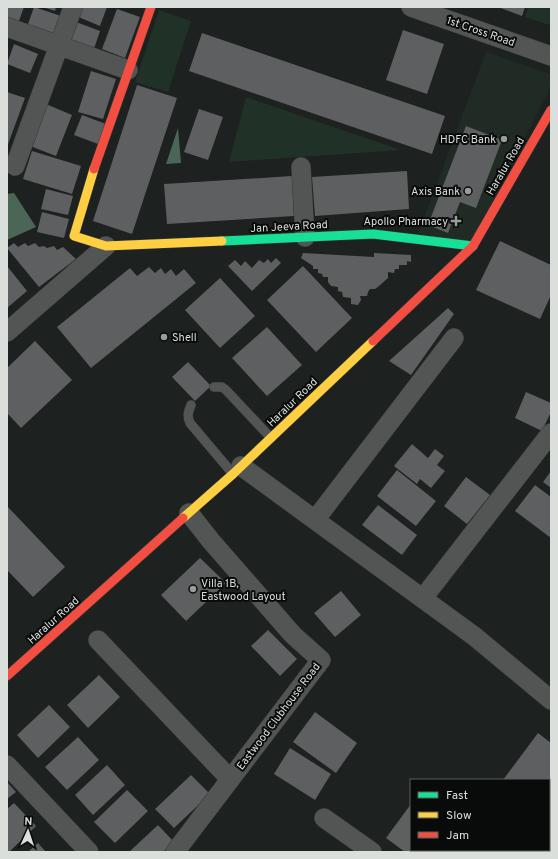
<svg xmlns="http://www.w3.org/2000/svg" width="558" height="859" font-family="Overpass,sans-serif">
	<rect width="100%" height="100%" fill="#1d211f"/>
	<path fill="#202b25" d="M 486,52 L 551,74 L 551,86 L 472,242 L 418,234 Z"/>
	<path fill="#203128" d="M 528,7 L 551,7 L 551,21 L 549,25 L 525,17 Z
		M 159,10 L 191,21 L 168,92 L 135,82 Z
		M 246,97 L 401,150 L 229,162 Z"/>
	<path fill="#4b6657" d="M 178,128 L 181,163 L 166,164 Z
		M 14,193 L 36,227 L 7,240 L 7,194 Z"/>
	<path fill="#5e5f60" d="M 7,7 L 24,7 L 19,21 L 7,17 Z
		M 34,7 L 61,16 L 53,36 L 27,27 Z
		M 43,7 L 56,7 L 55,11 Z
		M 79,7 L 107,7 L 100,26 L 76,16 Z
		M 498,7 L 525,7 L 522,16 Z
		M 117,9 L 140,17 L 125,58 L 102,49 Z
		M 76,22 L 100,31 L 94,49 L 69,40 Z
		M 403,30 L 444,44 L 427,94 L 386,80 Z
		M 202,33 L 445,116 L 432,154 L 189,71 Z
		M 14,44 L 38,54 L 30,73 L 7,64 Z
		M 91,71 L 116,79 L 103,119 L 78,112 Z
		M 137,85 L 177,98 L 132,234 L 93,221 Z
		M 7,92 L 25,98 L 7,147 Z
		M 46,104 L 72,115 L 56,156 L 30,146 Z
		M 199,109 L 223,117 L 208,160 L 184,152 Z
		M 82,115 L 106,124 L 98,144 L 74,135 Z
		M 466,126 L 502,140 L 476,208 L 460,202 L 448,233 L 428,225 Z
		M 32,151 L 81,166 L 72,194 L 23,179 Z
		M 407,171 L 409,209 L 315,216 L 312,177 Z
		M 292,176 L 294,216 L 167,224 L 164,184 Z
		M 46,189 L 73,196 L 68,215 L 41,209 Z
		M 42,212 L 69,219 L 64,238 L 37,232 Z
		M 500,241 L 551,265 L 551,295 L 540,319 L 476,290 Z
		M 14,243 L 18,247 L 25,243 L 28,246 L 35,243 L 39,247 L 44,246 L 47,248 L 54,246 L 57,250 L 63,247 L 76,259 L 39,287 L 7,248 Z
		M 303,253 L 374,257 L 374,253 L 411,255 L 411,262 L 407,261 L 407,265 L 399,265 L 399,269 L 395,269 L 394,273 L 388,272 L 388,278 L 379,286 L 375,289 L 370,289 L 368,292 L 367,296 L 360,296 L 361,300 L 358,305 L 351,304 L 351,298 L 343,297 L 342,292 L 338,291 L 338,287 L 331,286 L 328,282 L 328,277 L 323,277 L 322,274 L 318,273 L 318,269 L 313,269 L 313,266 L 301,258 Z
		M 276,258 L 281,263 L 252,291 L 228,266 L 235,260 L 241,266 L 245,261 L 252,268 L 259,260 L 264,263 L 268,259 L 271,263 Z
		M 7,266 L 27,291 L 7,308 Z
		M 303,266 L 352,318 L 316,352 L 267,300 Z
		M 149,267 L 155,273 L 161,268 L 165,274 L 171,269 L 176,276 L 184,269 L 196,283 L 91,368 L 57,327 L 130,268 L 137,276 Z
		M 220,278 L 255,316 L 220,348 L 185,310 Z
		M 448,308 L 454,314 L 411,375 L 389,361 Z
		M 267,327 L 302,365 L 267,396 L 232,358 Z
		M 35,341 L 72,380 L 21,428 L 7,413 L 7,368 Z
		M 188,362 L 211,386 L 195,401 L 172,377 Z
		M 526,392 L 551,403 L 551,412 L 542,431 L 515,418 Z
		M 412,444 L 428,458 L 435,449 L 444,456 L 437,465 L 445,471 L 431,488 L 420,479 L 417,484 L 394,466 Z
		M 397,470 L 436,501 L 416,526 L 377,496 Z
		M 551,471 L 551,488 L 543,482 Z
		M 466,477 L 490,495 L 467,524 L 444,506 Z
		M 535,485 L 551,497 L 551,538 L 515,511 Z
		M 378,505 L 417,535 L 402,555 L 362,525 Z
		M 7,506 L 65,567 L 33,597 L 7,570 Z
		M 200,558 L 226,583 L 186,621 L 161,595 Z
		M 341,591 L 361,615 L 335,637 L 314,613 Z
		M 268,630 L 297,659 L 280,676 L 251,646 Z
		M 99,675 L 120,697 L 88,728 L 67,705 Z
		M 49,705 L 70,727 L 38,758 L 17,735 Z
		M 315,712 L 357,743 L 336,773 L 293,742 Z
		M 538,733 L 551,743 L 551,802 L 549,804 L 549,780 L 503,780 Z
		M 78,737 L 99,760 L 67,790 L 45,767 Z
		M 290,748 L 331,774 L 315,800 L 274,774 Z
		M 107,765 L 125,785 L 93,815 L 75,795 Z
		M 191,775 L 210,794 L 174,828 L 155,809 Z
		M 7,782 L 16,792 L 7,799 Z
		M 127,790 L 148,811 L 115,843 L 94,822 Z
		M 14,803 L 36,826 L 9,852 L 7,852 L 7,809 Z
		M 411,804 L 411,850 L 433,850 L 432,852 L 405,852 L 386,838 Z
		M 158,825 L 174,842 L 163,852 L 129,852 Z
		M 38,843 L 46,852 L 28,852 Z"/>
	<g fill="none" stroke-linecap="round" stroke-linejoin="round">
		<defs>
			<path id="lane" d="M 214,387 L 222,387 L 226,390 L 271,438
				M 191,405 C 188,412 187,416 190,423 L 233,474"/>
			<path id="street" d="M 411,7 L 551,56
				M 7,27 L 128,70
				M 15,166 L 73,7
				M 301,167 L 305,237
				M 7,332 L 106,246
				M 241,466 L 474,636 L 551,700
				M 315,520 L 454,338
				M 423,598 L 551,433
				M 98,640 L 230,779
				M 7,765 L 89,852
				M 324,818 L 372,852
				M 175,852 L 321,660 L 293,635 L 211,541 L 189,513"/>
			<path id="fast" d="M 222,241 L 373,234 L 473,246"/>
			<path id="slow" d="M 94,169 L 74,236 L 106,246 L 222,241
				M 183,518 L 233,474 L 373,341"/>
			<path id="jam" d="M 94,169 L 151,7
				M 373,341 L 473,246 L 551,110
				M 7,676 L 183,518"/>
		</defs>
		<use href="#lane" stroke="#383b39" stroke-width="10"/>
		<use href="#street" stroke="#383b39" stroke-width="20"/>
		<use href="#fast" stroke="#383b39" stroke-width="10"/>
		<use href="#slow" stroke="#383b39" stroke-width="10"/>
		<use href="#jam" stroke="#383b39" stroke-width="10"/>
		<use href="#lane" stroke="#535554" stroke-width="9"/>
		<use href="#street" stroke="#535554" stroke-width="19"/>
		<use href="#fast" stroke="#16e098" stroke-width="9"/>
		<use href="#slow" stroke="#ffcf43" stroke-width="9"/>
		<use href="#jam" stroke="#f24e42" stroke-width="9"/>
	</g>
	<g fill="#989c9a" stroke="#080b09" stroke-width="1.5">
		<circle cx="504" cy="139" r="4"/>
		<circle cx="468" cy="191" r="4"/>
		<path d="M454 215h4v4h4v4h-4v4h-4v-4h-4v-4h4z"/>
		<circle cx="164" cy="337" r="4"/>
		<circle cx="193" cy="589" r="4"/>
	</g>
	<g text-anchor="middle" stroke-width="4" stroke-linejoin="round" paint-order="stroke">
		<g font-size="11" fill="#dbdfdc" stroke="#080b09">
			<text transform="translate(481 31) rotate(19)" y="4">1st Cross Road</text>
			<text transform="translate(505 166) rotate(-60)" y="4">Haralur Road</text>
			<text transform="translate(289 226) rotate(-3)" y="4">Jan Jeeva Road</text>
			<text transform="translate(292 402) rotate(-44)" y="4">Haralur Road</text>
			<text transform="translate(53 620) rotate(-42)" y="4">Haralur Road</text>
			<text transform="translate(278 716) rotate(-53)" y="4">Eastwood Clubhouse Road</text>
		</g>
		<g font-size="11" fill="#dbdfdc" stroke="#080b09" text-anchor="end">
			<text x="496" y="143">HDFC Bank</text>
			<text x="460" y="195">Axis Bank</text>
			<text x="448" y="225">Apollo Pharmacy</text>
			<text x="172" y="341" text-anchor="start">Shell</text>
			<text x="201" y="587" text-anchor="start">Villa 1B,<tspan x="201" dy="13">Eastwood Layout</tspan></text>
		</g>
	</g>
	<rect width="558" height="859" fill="none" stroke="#dbdfdc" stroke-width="16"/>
	<rect x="410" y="779" width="140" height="72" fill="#080b09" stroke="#5c605d"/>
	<rect x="418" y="792" width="20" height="6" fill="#16e098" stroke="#5c605d"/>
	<text x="446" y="799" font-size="12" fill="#dbdfdc">Fast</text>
	<rect x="418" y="812" width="20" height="6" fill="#ffcf43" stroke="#5c605d"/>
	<text x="446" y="819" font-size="12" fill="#dbdfdc">Slow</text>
	<rect x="418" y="832" width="20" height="6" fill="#f24e42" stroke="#5c605d"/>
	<text x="446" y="839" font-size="12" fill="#dbdfdc">Jam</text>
	<g transform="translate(28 831) rotate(3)" stroke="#080b09" stroke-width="3" paint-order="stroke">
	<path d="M0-3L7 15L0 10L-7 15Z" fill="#dbdfdc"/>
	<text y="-6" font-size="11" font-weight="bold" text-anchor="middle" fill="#dbdfdc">N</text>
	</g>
</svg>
